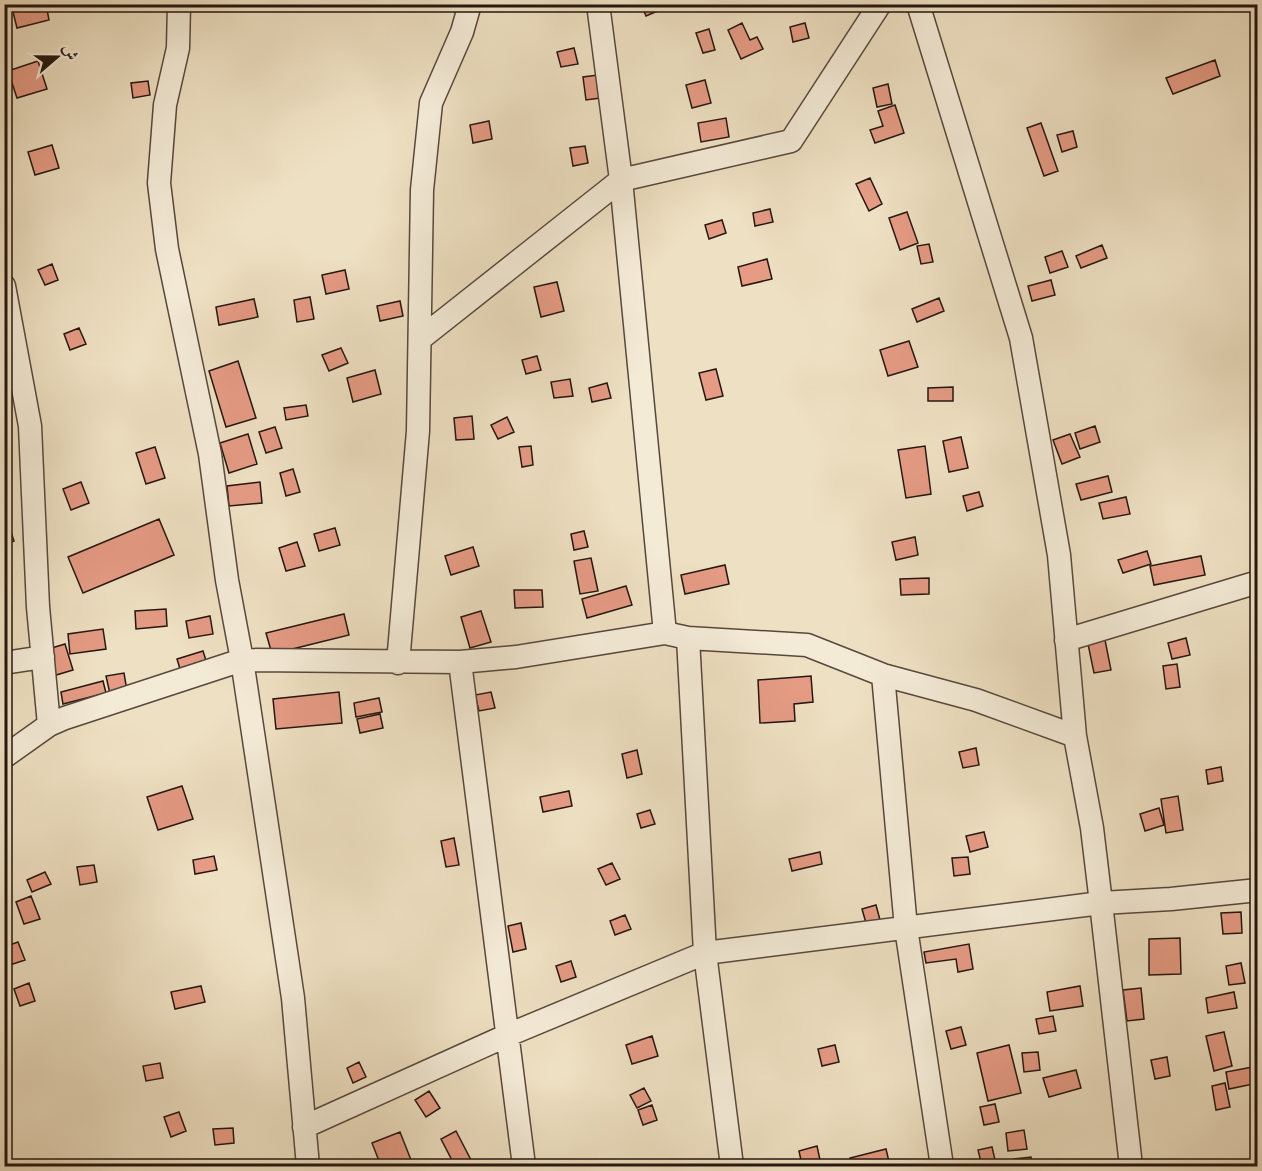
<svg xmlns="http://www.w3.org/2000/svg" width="1262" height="1171" font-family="'Libre Bodoni',Amiri,serif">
	<rect width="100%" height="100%" fill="#eee0c2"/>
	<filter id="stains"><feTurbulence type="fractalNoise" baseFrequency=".00333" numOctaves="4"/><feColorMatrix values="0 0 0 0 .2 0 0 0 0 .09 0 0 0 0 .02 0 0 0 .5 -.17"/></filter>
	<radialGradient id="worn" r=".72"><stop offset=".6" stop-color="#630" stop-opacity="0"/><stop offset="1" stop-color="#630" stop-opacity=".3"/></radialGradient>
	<path fill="#e59b84" stroke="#251611" stroke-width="1.5" d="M 11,4 L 46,4 L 49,20 L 17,28 Z
		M 641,4 L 674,4 L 646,16 Z
		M 742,23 L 750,40 L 757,37 L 763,49 L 741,59 L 728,30 Z
		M 805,23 L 809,38 L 793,42 L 790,27 Z
		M 709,29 L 715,50 L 703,53 L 696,33 Z
		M 574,48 L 578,64 L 561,67 L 557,52 Z
		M 1215,60 L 1220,76 L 1173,94 L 1166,78 Z
		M 38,61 L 47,89 L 17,98 L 8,71 Z
		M 598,75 L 600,98 L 586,100 L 583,77 Z
		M 705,80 L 711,103 L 692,108 L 686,85 Z
		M 148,81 L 150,95 L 133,98 L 131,83 Z
		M 888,84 L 892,104 L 877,107 L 873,88 Z
		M 895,105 L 904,133 L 875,143 L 870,130 L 883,126 L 878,111 Z
		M 726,118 L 729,137 L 701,142 L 698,123 Z
		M 489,121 L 492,139 L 473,143 L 470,125 Z
		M 1041,123 L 1058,171 L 1044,176 L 1027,128 Z
		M 1073,131 L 1077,147 L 1062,152 L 1057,135 Z
		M 52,145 L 59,168 L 35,175 L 28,152 Z
		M 585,146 L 588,163 L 573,166 L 570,148 Z
		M 870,178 L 882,204 L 869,211 L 856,184 Z
		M 770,209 L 773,222 L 755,226 L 753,213 Z
		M 907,212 L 918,243 L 900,250 L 889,218 Z
		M 722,220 L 726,233 L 709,239 L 705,225 Z
		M 929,244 L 933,262 L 921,264 L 917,246 Z
		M 1102,245 L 1107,258 L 1081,268 L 1076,256 Z
		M 1062,251 L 1068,267 L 1050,273 L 1045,257 Z
		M 767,259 L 772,279 L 742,286 L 738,267 Z
		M 52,264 L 58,280 L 45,285 L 38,270 Z
		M 345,270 L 349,289 L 326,294 L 322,275 Z
		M 1051,280 L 1055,295 L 1032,301 L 1028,286 Z
		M 557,282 L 564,311 L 541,317 L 534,287 Z
		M 310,297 L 314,319 L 297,322 L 294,300 Z
		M 939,298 L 944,311 L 917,322 L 912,309 Z
		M 254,299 L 258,317 L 219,325 L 216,307 Z
		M 400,301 L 403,316 L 380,321 L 377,306 Z
		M 79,328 L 86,344 L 70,350 L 64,334 Z
		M 909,341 L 918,367 L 888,376 L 880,350 Z
		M 341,348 L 348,363 L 329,371 L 322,355 Z
		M 537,356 L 541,370 L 526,374 L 522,360 Z
		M 238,361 L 256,418 L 226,427 L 209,371 Z
		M 716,369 L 723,396 L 706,400 L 699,373 Z
		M 375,370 L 381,394 L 353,402 L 347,378 Z
		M 570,379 L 573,396 L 554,398 L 551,382 Z
		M 607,383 L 611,398 L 592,402 L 589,388 Z
		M 953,387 L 953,401 L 928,401 L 928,388 Z
		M 306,405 L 308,416 L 286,420 L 284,408 Z
		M 472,416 L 474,439 L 456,440 L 454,418 Z
		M 507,417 L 514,432 L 498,439 L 491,425 Z
		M 1095,426 L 1100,442 L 1080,449 L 1075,433 Z
		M 275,427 L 282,448 L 266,453 L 259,432 Z
		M 248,434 L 257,464 L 229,473 L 220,443 Z
		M 1070,434 L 1080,457 L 1062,464 L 1053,440 Z
		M 961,437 L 968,468 L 949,472 L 943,441 Z
		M 531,446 L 533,465 L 522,467 L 519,447 Z
		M 925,446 L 931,494 L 906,498 L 898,450 Z
		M 155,447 L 165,478 L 146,484 L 136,453 Z
		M 293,469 L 300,492 L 286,496 L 280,473 Z
		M 1108,476 L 1112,492 L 1081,500 L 1076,484 Z
		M 81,482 L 89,503 L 71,510 L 63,489 Z
		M 260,482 L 262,503 L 229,506 L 227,486 Z
		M 979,492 L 983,506 L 967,511 L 963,496 Z
		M 1126,497 L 1130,514 L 1103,519 L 1099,503 Z
		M 159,519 L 174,555 L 83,593 L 68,557 Z
		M 335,528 L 340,545 L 319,551 L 314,534 Z
		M 10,529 L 14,541 L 4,545 L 4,531 Z
		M 584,531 L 588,547 L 574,550 L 571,534 Z
		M 915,537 L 918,555 L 896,560 L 892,542 Z
		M 297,542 L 305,566 L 286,571 L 279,548 Z
		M 473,547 L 479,566 L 451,575 L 445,556 Z
		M 1147,551 L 1151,564 L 1123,573 L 1118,560 Z
		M 1201,556 L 1205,575 L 1154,585 L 1150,566 Z
		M 591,558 L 598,591 L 580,594 L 574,561 Z
		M 725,565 L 729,584 L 685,594 L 681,575 Z
		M 929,578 L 929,594 L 901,595 L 900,579 Z
		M 626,586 L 632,605 L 587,618 L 582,599 Z
		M 514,590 L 542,590 L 543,607 L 515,608 Z
		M 166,609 L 167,626 L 136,629 L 135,611 Z
		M 481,611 L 491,642 L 470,648 L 461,617 Z
		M 344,614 L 349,635 L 272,654 L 266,633 Z
		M 210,616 L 213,634 L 189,638 L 186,621 Z
		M 103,629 L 106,649 L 70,654 L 68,634 Z
		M 1186,638 L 1190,655 L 1172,659 L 1168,643 Z
		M 1105,640 L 1111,670 L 1094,673 L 1088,644 Z
		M 65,644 L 73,670 L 53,676 L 45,650 Z
		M 203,651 L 209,670 L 183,679 L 177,659 Z
		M 1177,664 L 1180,687 L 1166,689 L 1163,666 Z
		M 124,673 L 127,691 L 110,694 L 106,676 Z
		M 811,676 L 813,702 L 794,704 L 795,721 L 760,723 L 758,680 Z
		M 103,681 L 106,693 L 63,704 L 61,692 Z
		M 339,692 L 342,723 L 276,729 L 273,699 Z
		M 491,692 L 495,708 L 479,711 L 475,695 Z
		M 379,698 L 382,712 L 356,717 L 354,703 Z
		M 380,714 L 383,728 L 360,733 L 357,719 Z
		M 976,748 L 979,765 L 963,768 L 959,752 Z
		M 637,750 L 642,774 L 627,778 L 622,754 Z
		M 1221,767 L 1223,781 L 1208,784 L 1206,770 Z
		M 182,786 L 193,819 L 158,830 L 147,797 Z
		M 569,791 L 572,806 L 543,812 L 540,797 Z
		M 1178,796 L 1183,830 L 1166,833 L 1161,799 Z
		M 1159,808 L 1164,825 L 1145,831 L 1140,814 Z
		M 650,810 L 655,824 L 641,828 L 637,814 Z
		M 984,832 L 988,847 L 970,852 L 966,836 Z
		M 454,838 L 459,865 L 446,867 L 441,841 Z
		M 820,852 L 822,864 L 792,871 L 789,859 Z
		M 214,856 L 217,870 L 195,874 L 193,860 Z
		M 968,857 L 970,874 L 954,876 L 952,858 Z
		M 612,863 L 620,879 L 606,885 L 598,869 Z
		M 94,865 L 97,882 L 80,885 L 77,867 Z
		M 45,872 L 51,884 L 32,892 L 27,880 Z
		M 31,896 L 40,919 L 24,924 L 16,902 Z
		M 876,905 L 880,920 L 866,923 L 862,909 Z
		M 1241,912 L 1242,933 L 1223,934 L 1221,913 Z
		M 625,915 L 631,929 L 615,935 L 610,921 Z
		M 521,923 L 526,949 L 513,952 L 508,926 Z
		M 1180,938 L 1181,974 L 1149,975 L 1149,939 Z
		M 18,942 L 25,960 L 4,967 L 4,947 Z
		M 969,944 L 973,969 L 958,972 L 956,959 L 926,963 L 924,952 Z
		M 571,961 L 576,977 L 561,982 L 556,966 Z
		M 1241,963 L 1245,983 L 1229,985 L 1226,966 Z
		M 29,983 L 35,1001 L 20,1006 L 14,989 Z
		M 201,986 L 205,1002 L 175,1009 L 171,992 Z
		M 1080,986 L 1083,1006 L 1050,1011 L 1047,992 Z
		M 1141,988 L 1144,1019 L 1127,1021 L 1123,990 Z
		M 1234,992 L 1237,1008 L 1208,1013 L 1206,998 Z
		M 1053,1016 L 1056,1031 L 1039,1034 L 1036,1019 Z
		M 961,1027 L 966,1045 L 951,1049 L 946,1031 Z
		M 1224,1032 L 1232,1066 L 1214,1071 L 1206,1036 Z
		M 652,1036 L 658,1056 L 632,1064 L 626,1045 Z
		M 835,1045 L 839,1062 L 822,1066 L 818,1049 Z
		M 1009,1045 L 1021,1093 L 988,1101 L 977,1053 Z
		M 1038,1052 L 1040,1070 L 1024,1072 L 1022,1053 Z
		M 1167,1057 L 1170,1076 L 1155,1079 L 1151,1060 Z
		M 359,1062 L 366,1077 L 353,1083 L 347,1068 Z
		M 160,1063 L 163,1078 L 146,1081 L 143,1066 Z
		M 1258,1066 L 1258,1083 L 1229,1089 L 1226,1072 Z
		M 1076,1070 L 1081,1088 L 1049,1097 L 1043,1078 Z
		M 1225,1083 L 1230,1107 L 1216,1110 L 1212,1086 Z
		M 644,1088 L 651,1101 L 637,1108 L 630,1095 Z
		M 429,1091 L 440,1108 L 426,1117 L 415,1100 Z
		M 995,1104 L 999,1122 L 984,1125 L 980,1107 Z
		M 652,1105 L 657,1120 L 643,1125 L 638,1110 Z
		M 179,1112 L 186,1131 L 171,1137 L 164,1117 Z
		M 233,1128 L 234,1143 L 215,1145 L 213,1129 Z
		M 1024,1130 L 1027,1149 L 1008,1151 L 1006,1133 Z
		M 456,1131 L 472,1162 L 463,1166 L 455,1166 L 441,1139 Z
		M 400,1132 L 413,1165 L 381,1166 L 372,1143 Z
		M 817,1146 L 820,1160 L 802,1165 L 799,1151 Z
		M 992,1147 L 996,1164 L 982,1166 L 978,1150 Z
		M 886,1149 L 890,1166 L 852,1166 L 850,1158 Z
		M 1031,1157 L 1032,1166 L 1015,1166 L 1014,1159 Z
		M 1208,1160 L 1210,1166 L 1193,1166 L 1192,1163 Z"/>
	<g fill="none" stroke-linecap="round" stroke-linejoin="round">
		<defs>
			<path id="street" d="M 179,4 L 178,48 L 165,105 L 159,183 L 167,249 L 210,454 L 227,580 L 242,660 L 460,662 L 516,657 L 665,633 L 688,638 L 807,645 L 883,675 L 976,700 L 1075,736 L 1092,828 L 1101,903 L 1171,899 L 1258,890
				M 918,4 L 1021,338 L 1059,555 L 1075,736
				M 4,286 L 30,426 L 38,607 L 49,725
				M 420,339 L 621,180 L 598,4
				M 665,633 L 621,180 L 791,141 L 880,4
				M 688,638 L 705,953 L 732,1166
				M 1066,640 L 1258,582
				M 460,662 L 524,1166
				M 4,663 L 43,657
				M 398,663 L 418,431 L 422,190 L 431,103 L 462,32 L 470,4
				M 883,675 L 906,928 L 942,1166
				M 4,757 L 49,725 L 65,718 L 242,660 L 293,998 L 308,1166
				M 304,1127 L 508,1035 L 705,953 L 1101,903 L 1131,1166"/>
		</defs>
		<use href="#street" stroke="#57483d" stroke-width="25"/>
		<use href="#street" stroke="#f4ebd7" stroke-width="22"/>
	</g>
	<rect width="1262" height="1171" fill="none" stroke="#eee0c2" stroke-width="24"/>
	<rect x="6" y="6" width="1250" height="1159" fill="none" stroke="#251611" stroke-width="3"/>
	<rect x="12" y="12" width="1238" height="1147" fill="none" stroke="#251611" stroke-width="1.5"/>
	<g transform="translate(57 57) rotate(70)" stroke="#f4ebd7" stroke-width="4.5" paint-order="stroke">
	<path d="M0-4.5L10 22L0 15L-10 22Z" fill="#251611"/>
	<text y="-9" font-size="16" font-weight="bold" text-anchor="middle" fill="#251611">ش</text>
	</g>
	<rect width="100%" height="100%" filter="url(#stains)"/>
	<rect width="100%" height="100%" fill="url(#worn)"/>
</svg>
